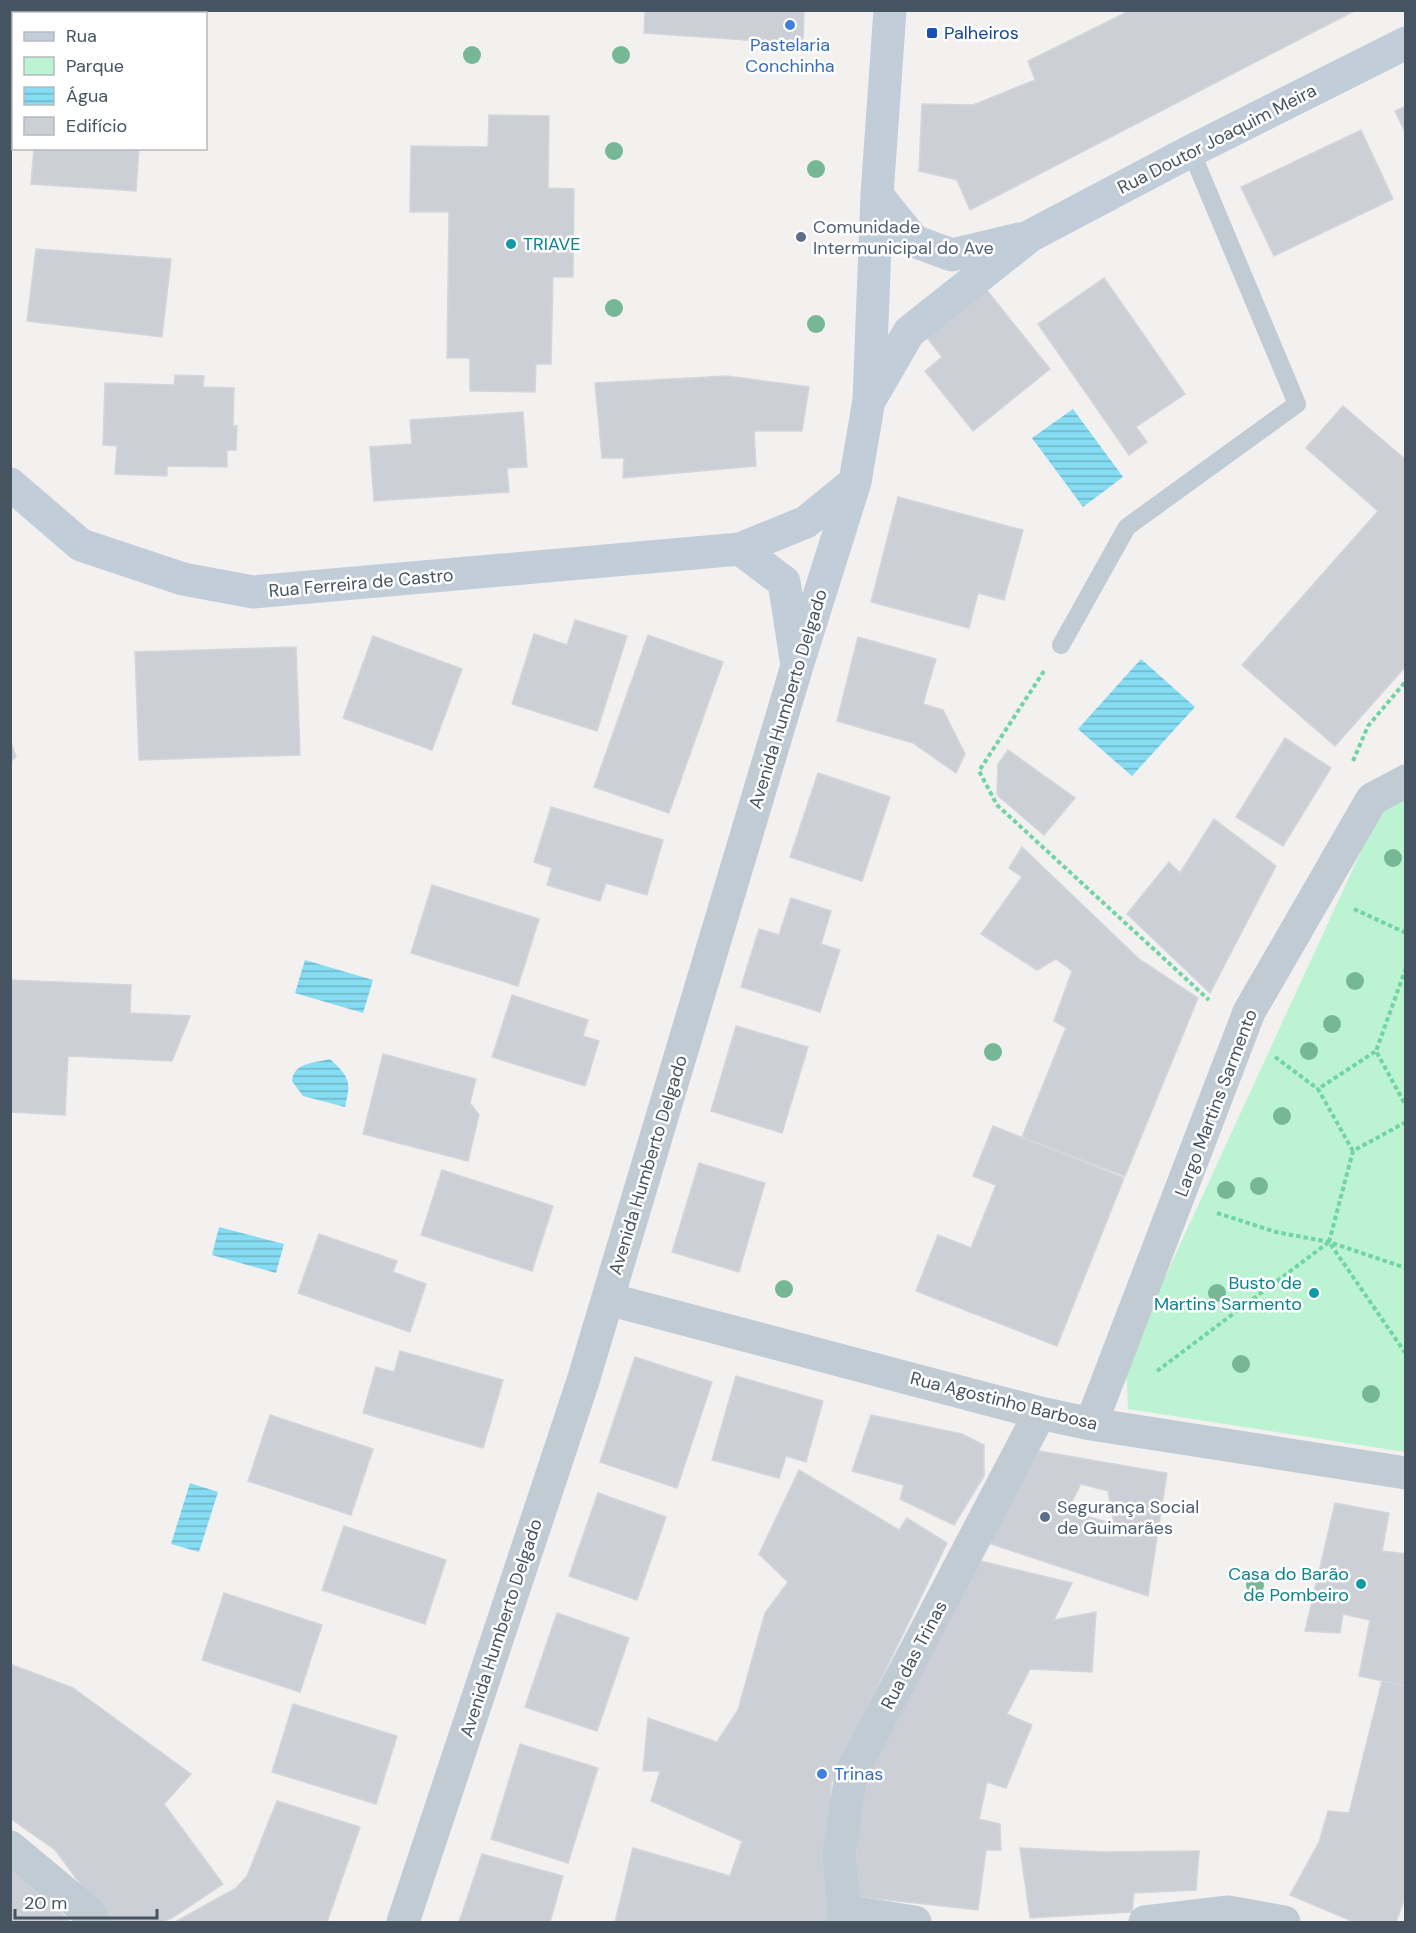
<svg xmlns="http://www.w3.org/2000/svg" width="1416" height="1933" font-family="'DM Sans',sans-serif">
	<defs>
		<pattern id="water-rules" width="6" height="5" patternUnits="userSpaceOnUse" patternTransform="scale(1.5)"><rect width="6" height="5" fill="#86dcf3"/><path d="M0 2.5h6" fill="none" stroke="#6fb5c8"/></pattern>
	</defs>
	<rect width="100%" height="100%" fill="#f3f0f0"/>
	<path fill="#bcf3d2" d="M 1405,793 L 1405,1452 L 1128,1409 L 1126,1362 L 1380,810 Z"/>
	<path fill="url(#water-rules)" d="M 1073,409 L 1123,477 L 1083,507 L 1032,438 Z
		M 1141,659 L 1195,707 L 1132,776 L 1078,729 Z
		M 305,960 L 373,980 L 363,1013 L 295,993 Z
		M 330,1059 C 350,1078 351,1081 345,1107 L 303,1096 L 292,1081 C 294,1062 315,1063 330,1059 Z
		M 219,1227 L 284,1244 L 276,1273 L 212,1255 Z
		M 190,1483 L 218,1492 L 199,1552 L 171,1544 Z"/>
	<path fill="#cccfd6" stroke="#d4d6dc" stroke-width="1.5" fill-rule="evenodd" d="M 10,10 L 88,10 L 88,14 L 14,14 L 14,35 L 10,35 Z
		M 645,10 L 804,10 L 803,44 L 644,33 Z
		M 1131,10 L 1356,10 L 970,210 L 957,180 L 919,171 L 922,104 L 973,105 L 1035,80 L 1028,61 Z
		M 1406,106 L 1406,134 L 1395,111 Z
		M 489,115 L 549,116 L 548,188 L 574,189 L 573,277 L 553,277 L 551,364 L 536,364 L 535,392 L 470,391 L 470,358 L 447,358 L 449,212 L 410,212 L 411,146 L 488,147 Z
		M 1361,130 L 1393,199 L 1274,256 L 1241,187 Z
		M 34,148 L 139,148 L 136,191 L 31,184 Z
		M 36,249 L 171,259 L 162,337 L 27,321 Z
		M 1104,278 L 1185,394 L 1136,427 L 1147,442 L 1129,455 L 1038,324 Z
		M 985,288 L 1050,369 L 973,431 L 925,371 L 942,357 L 925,335 Z
		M 175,375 L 204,376 L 203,387 L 234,388 L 233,426 L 237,426 L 236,450 L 227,450 L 227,467 L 167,466 L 167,476 L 115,474 L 117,446 L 103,445 L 105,383 L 174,385 Z
		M 727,376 L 809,387 L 802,431 L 754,431 L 756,466 L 623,478 L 624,458 L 602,458 L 595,383 Z
		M 1343,406 L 1406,460 L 1406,666 L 1335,746 L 1242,665 L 1378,511 L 1306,448 Z
		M 523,412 L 527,467 L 507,468 L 509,492 L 374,501 L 370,447 L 412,444 L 410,420 Z
		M 898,497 L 1023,530 L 1004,600 L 978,593 L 969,628 L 871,602 Z
		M 575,620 L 627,636 L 597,731 L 512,704 L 534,634 L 567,645 Z
		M 648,635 L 723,662 L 669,813 L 594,787 Z
		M 373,636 L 462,669 L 432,750 L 343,718 Z
		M 858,637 L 936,659 L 923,704 L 943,710 L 965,754 L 956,773 L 913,743 L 837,721 Z
		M 296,647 L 300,755 L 139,760 L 135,652 Z
		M 1285,738 L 1331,768 L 1283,846 L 1236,817 Z
		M 10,739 L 16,757 L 10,762 Z
		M 1008,750 L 1075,798 L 1044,835 L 997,795 L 998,764 Z
		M 818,773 L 890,797 L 862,881 L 790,857 Z
		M 551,807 L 663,840 L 647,895 L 606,883 L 600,901 L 547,885 L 552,868 L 534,862 Z
		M 1214,819 L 1276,866 L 1210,993 L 1127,914 L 1169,862 L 1180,873 Z
		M 1022,847 L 1139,959 L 1198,998 L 1125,1176 L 1022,1137 L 1066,1028 L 1054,1021 L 1072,971 L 1056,959 L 1037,970 L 981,934 L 1022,877 L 1009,868 Z
		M 432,885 L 539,919 L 518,986 L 411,953 Z
		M 791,898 L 831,911 L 821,944 L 840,950 L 820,1012 L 741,987 L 759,929 L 779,935 Z
		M 10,980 L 131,985 L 130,1013 L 190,1016 L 172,1061 L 68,1056 L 65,1115 L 10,1112 Z
		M 512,995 L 588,1020 L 583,1036 L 599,1041 L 585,1086 L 492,1057 Z
		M 736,1026 L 808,1047 L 782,1133 L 711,1111 Z
		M 383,1054 L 476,1079 L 470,1103 L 479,1115 L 468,1161 L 363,1134 Z
		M 993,1126 L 1124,1178 L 1057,1346 L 916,1291 L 938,1235 L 971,1248 L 996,1185 L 973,1176 Z
		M 699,1163 L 765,1183 L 739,1272 L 672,1252 Z
		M 442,1170 L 553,1206 L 532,1271 L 421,1235 Z
		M 319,1234 L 397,1261 L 393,1272 L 426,1284 L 410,1332 L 298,1293 Z
		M 400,1351 L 503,1380 L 483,1448 L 363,1413 L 376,1367 L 394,1372 Z
		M 635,1357 L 712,1382 L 677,1488 L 600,1462 Z
		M 736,1376 L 823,1401 L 806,1462 L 786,1456 L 779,1478 L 712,1460 Z
		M 270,1415 L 373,1449 L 351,1515 L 248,1481 Z
		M 871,1415 L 962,1434 L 984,1445 L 984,1476 L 954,1525 L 900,1499 L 904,1485 L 852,1471 Z
		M 1039,1451 L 1167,1473 L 1148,1596 L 985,1542 ZM 1081,1484 L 1108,1491 L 1114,1524 L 1067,1511 Z
		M 799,1470 L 899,1530 L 907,1518 L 947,1543 L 831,1783 L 830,1922 L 615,1922 L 633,1848 L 730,1876 L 742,1841 L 651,1801 L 660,1771 L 643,1771 L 648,1718 L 717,1742 L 738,1710 L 765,1613 L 788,1582 L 759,1554 Z
		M 598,1493 L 666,1517 L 637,1600 L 569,1576 Z
		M 1335,1503 L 1389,1513 L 1382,1551 L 1406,1554 L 1406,1686 L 1359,1676 L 1370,1620 L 1343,1614 L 1340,1633 L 1305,1631 Z
		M 344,1526 L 446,1560 L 425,1624 L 322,1590 Z
		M 976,1560 L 1072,1583 L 1054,1620 L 1096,1612 L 1092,1672 L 1030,1669 L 1007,1714 L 1032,1725 L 1006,1788 L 987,1782 L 979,1819 L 1000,1824 L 1001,1850 L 986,1850 L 978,1910 L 853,1896 L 858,1821 L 868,1761 Z
		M 224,1593 L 322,1625 L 300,1692 L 202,1660 Z
		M 557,1613 L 629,1638 L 597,1731 L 525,1707 Z
		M 10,1664 L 73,1688 L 191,1774 L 164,1804 L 223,1884 L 172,1918 L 161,1922 L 105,1922 L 97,1906 L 55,1850 L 10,1818 Z
		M 1382,1681 L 1406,1686 L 1406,1895 L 1396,1922 L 1354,1922 L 1290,1895 L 1319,1842 L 1328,1811 L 1349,1813 Z
		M 293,1704 L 397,1736 L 376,1804 L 272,1772 Z
		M 520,1744 L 598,1768 L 568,1863 L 491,1839 Z
		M 277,1801 L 360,1827 L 327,1922 L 175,1922 L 236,1888 L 247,1876 Z
		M 1020,1848 L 1102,1852 L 1199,1851 L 1196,1890 L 1134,1893 L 1132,1912 L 1030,1918 Z
		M 482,1854 L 563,1876 L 550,1922 L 459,1922 Z
		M 10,1865 L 71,1922 L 10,1922 Z"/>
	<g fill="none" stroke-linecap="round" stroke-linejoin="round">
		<path stroke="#71d4a4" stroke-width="4" stroke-dasharray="4.5 3" stroke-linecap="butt" d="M 1044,671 L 979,771 L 997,805 L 1209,1000
			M 1353,761 L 1368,726 L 1406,681
			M 1354,909 L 1406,933
			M 1406,968 L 1376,1051 L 1406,1106
			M 1275,1057 L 1318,1089
			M 1406,1122 L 1353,1151 L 1329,1242 L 1406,1354
			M 1353,1151 L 1318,1089 L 1376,1051
			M 1217,1213 L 1276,1232 L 1329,1242 L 1406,1268
			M 1157,1371 L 1329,1242"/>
		<path stroke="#c0cbd3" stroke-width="18" d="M 1061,645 L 1127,527 L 1297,404 L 1191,151"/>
		<path stroke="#c0cbd3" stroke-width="33" d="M 608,1299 L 1040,1413 L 1091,1424 L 1406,1473
			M 1091,1424 L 1249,1012 L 1372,799 L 1406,781
			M 10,1847 L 89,1913 L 93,1922
			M 844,1911 L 915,1922
			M 403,1922 L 583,1381 L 797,666
			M 843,1922 L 844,1911 L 839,1854 L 851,1774 L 1040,1413
			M 1145,1922 L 1228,1912 L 1284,1922"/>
		<path stroke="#c2cdda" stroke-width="33" d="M 877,195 L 914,241 L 952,255 L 1019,239
			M 872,396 L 909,332 L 1030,236 L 1191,151 L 1406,43
			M 10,484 L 81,545 L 183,579 L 253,592 L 740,549 L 806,522 L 855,482
			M 740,549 L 784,582 L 796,659
			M 797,666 L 855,482 L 869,400 L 877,195 L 890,10"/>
	</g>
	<g fill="#76b796">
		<circle cx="472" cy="55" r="9"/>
		<circle cx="621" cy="55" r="9"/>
		<circle cx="614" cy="151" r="9"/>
		<circle cx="816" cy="169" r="9"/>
		<circle cx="614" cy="308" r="9"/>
		<circle cx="816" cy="324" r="9"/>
		<circle cx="1393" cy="858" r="9"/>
		<circle cx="1355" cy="981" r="9"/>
		<circle cx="1332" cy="1024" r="9"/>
		<circle cx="1309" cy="1051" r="9"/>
		<circle cx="993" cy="1052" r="9"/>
		<circle cx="1282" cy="1116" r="9"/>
		<circle cx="1259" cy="1186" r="9"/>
		<circle cx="1226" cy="1190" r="9"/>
		<circle cx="784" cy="1289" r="9"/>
		<circle cx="1217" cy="1293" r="9"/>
		<circle cx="1241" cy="1364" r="9"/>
		<circle cx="1371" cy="1394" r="9"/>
		<circle cx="1255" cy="1585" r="9"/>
	</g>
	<g fill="#3f7fe0" stroke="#fff" stroke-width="2">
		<circle cx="790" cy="25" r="6"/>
		<circle cx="822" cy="1774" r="6"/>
	</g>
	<rect fill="#1a4fb4" stroke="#fff" stroke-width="2" x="926" y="27" width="12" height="12" rx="3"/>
	<g fill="#5c6f8a" stroke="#fff" stroke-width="2">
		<circle cx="801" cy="237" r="6"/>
		<circle cx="1045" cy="1517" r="6"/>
	</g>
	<g fill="#0f9aa8" stroke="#fff" stroke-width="2">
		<circle cx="511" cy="244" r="6"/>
		<circle cx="1314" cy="1293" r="6"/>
		<circle cx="1361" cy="1584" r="6"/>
	</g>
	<g text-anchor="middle" stroke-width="5" stroke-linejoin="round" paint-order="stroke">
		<g font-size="18" fill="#164399" stroke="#fff" text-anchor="start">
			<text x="944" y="39">Palheiros</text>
		</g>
		<g font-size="18" fill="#366cbe" stroke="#fff">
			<text x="790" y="51">Pastelaria<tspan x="790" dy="21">Conchinha</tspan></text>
			<text x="834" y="1780" text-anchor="start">Trinas</text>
		</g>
		<g font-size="18" fill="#465360" stroke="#fff">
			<text transform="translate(1217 139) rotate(-27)" y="6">Rua Doutor Joaquim Meira</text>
			<text transform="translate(361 583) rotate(-5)" y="6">Rua Ferreira de Castro</text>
			<text transform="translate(788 699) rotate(-73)" y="6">Avenida Humberto Delgado</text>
			<text transform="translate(1216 1103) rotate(-69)" y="6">Largo Martins Sarmento</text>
			<text transform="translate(648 1165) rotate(-73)" y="6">Avenida Humberto Delgado</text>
			<text transform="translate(1004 1401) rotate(14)" y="6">Rua Agostinho Barbosa</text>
			<text transform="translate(501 1628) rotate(-72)" y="6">Avenida Humberto Delgado</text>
			<text transform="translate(914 1655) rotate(-62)" y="6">Rua das Trinas</text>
		</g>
		<g font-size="18" fill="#4e5e75" stroke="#fff" text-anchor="start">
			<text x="813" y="233">Comunidade<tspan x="813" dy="21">Intermunicipal do Ave</tspan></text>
			<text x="1057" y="1513">Segurança Social<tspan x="1057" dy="21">de Guimarães</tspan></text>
		</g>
		<g font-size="18" fill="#0d838f" stroke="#fff" text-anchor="end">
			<text x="523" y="250" text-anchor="start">TRIAVE</text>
			<text x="1302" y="1289">Busto de<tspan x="1302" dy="21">Martins Sarmento</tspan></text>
			<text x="1349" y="1580">Casa do Barão<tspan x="1349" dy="21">de Pombeiro</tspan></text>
		</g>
	</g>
	<rect width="1416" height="1933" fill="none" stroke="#465360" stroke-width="24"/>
	<rect x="12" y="12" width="195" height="138" fill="#ffffff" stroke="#b5babf" stroke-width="1.5"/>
	<rect x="24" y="32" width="30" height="9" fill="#c2cdda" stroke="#b5babf" stroke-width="1.5"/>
	<text x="66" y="42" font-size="18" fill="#465360">Rua</text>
	<rect x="24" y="57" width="30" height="18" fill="#bcf3d2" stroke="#b5babf" stroke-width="1.5"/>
	<text x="66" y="72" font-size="18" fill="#465360">Parque</text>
	<rect x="24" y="87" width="30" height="18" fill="url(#water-rules)" stroke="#b5babf" stroke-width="1.5"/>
	<text x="66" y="102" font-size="18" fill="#465360">Água</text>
	<rect x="24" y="117" width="30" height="18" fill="#cccfd6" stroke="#b5babf" stroke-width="1.5"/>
	<text x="66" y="132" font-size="18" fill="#465360">Edifício</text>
	<path d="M15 1909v9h142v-9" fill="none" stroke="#465360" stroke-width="3"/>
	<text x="24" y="1909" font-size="18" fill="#465360" stroke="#ffffff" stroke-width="4.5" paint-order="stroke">20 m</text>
</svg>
